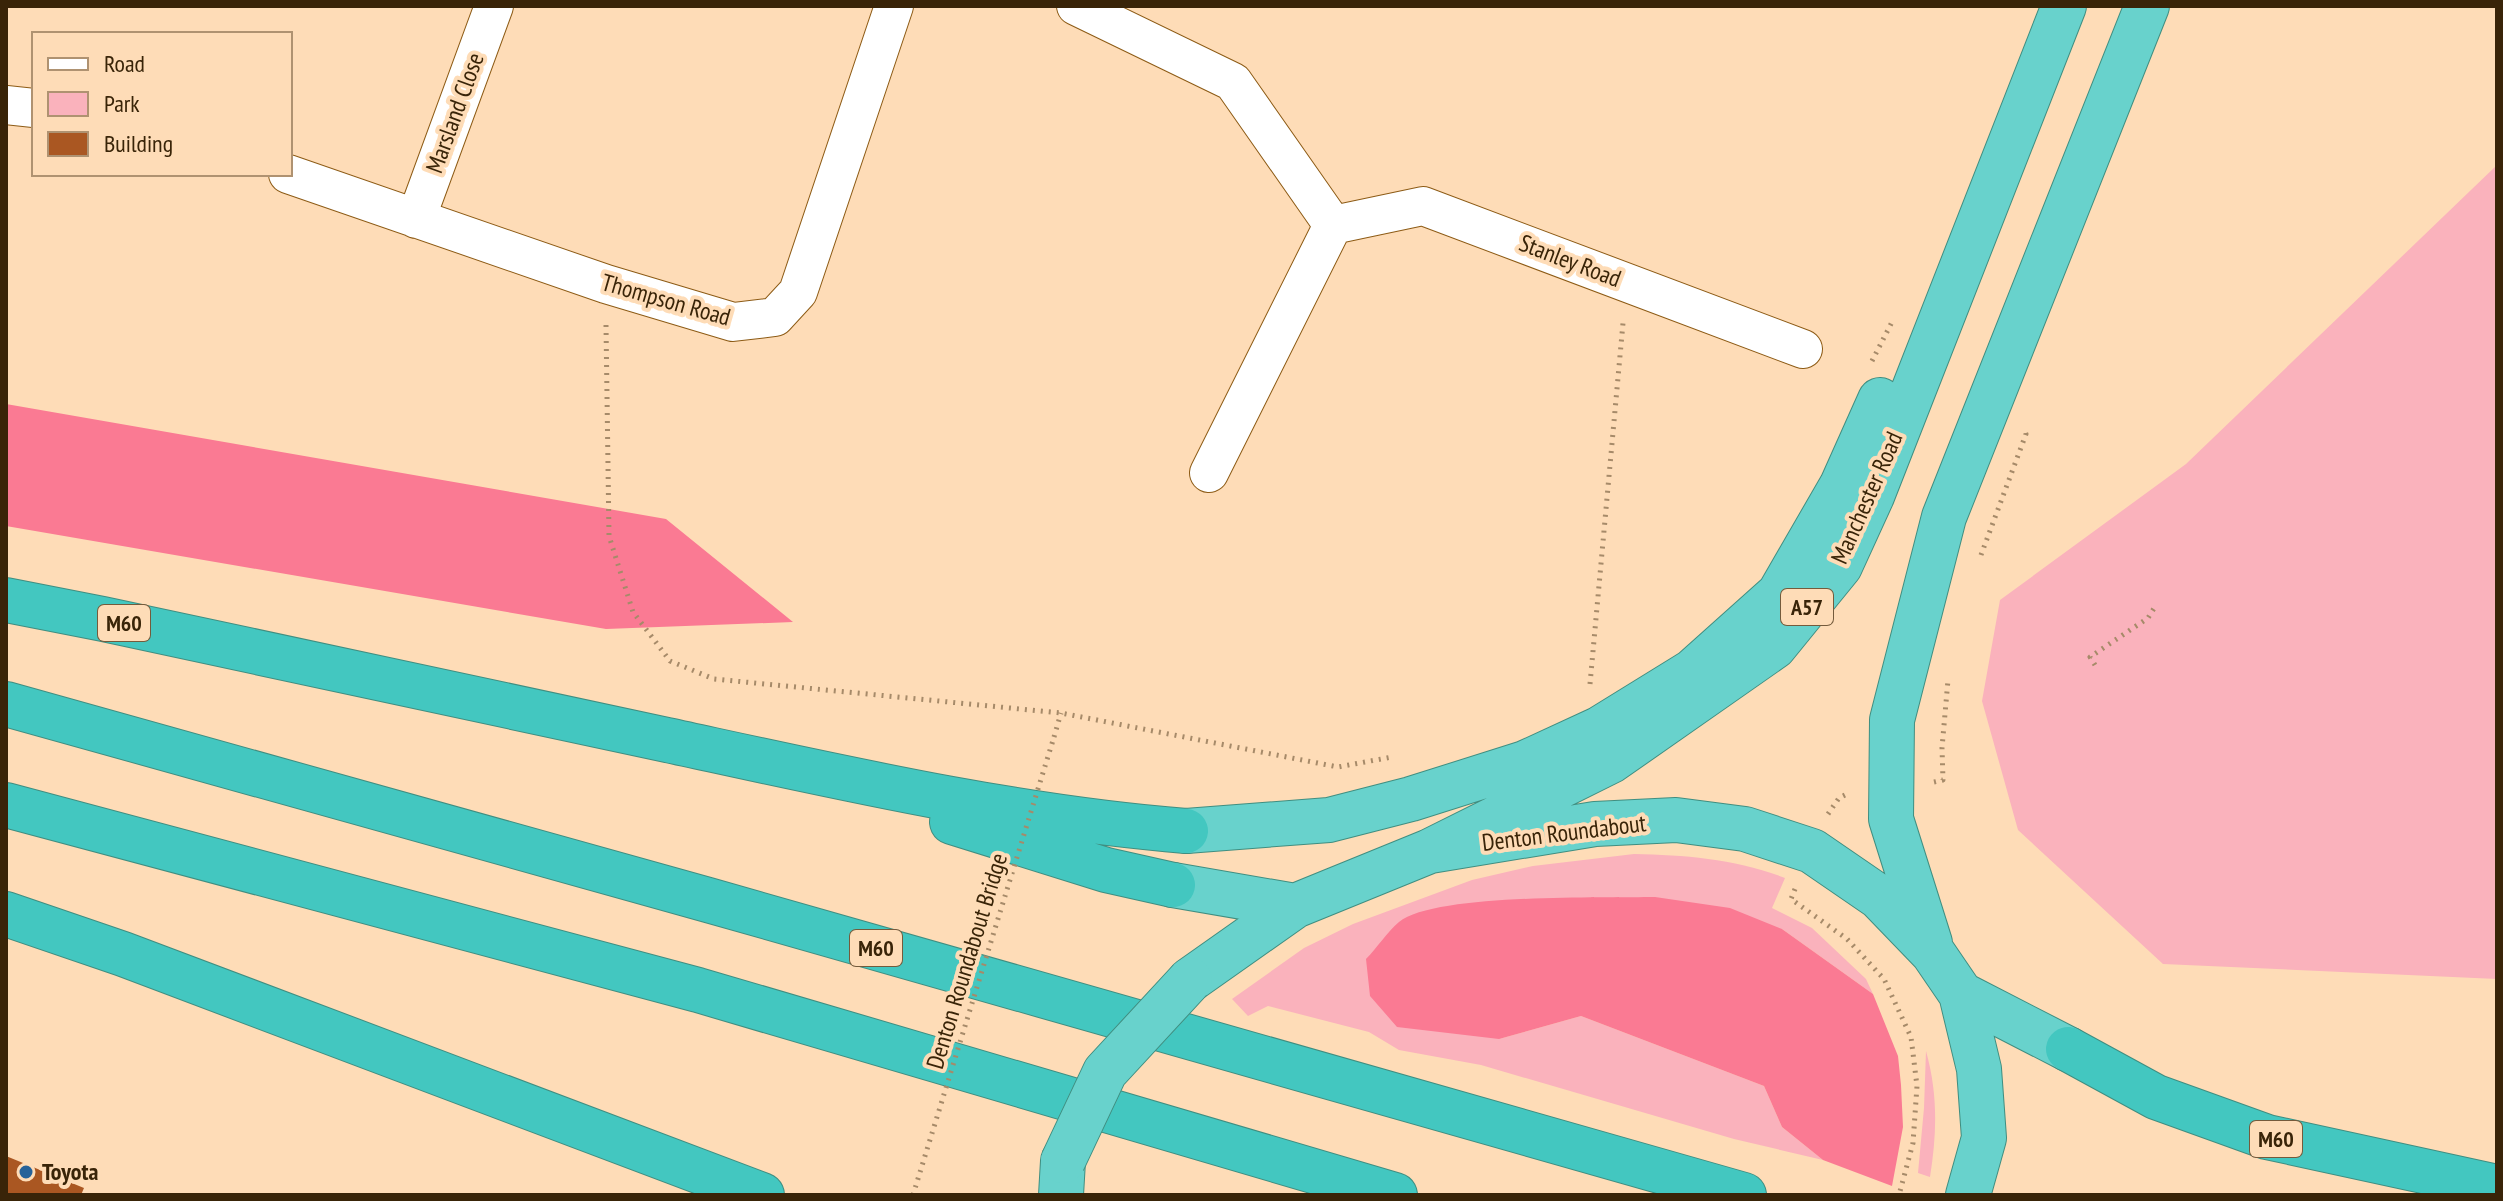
<svg xmlns="http://www.w3.org/2000/svg" width="2503" height="1201" font-family="'PT Sans Narrow',sans-serif">
	<rect width="100%" height="100%" fill="#fedcb7"/>
	<path fill="#fab2bc" d="M 2497,165 L 2497,979 L 2163,964 L 2018,830 L 1982,701 L 2000,600 L 2186,464 Z
		M 1634,854 C 1686,855 1736,859 1785,878 L 1772,908 L 1812,928 L 1866,979 L 1873,994 L 1782,929 L 1499,1039 L 1581,1016 L 1764,1086 L 1782,1127 L 1823,1160 L 1734,1139 L 1481,1065 L 1399,1050 L 1369,1032 L 1268,1006 L 1248,1016 L 1232,999 L 1304,948 L 1353,924 L 1472,880 L 1533,866 Z
		M 1926,1051 C 1938,1094 1937,1133 1930,1177 L 1918,1173 L 1924,1108 Z"/>
	<path fill="#fa7a93" d="M 6,404 L 666,519 L 793,622 L 606,629 L 6,526 Z
		M 1655,897 L 1730,908 L 1782,929 L 1873,994 L 1898,1056 L 1901,1085 L 1903,1127 L 1892,1186 L 1823,1160 L 1782,1127 L 1764,1086 L 1581,1016 L 1499,1039 L 1397,1027 L 1370,996 L 1366,959 C 1377,948 1387,932 1399,922 C 1435,893 1604,898 1655,897 Z"/>
	<path fill="#aa5722" d="M 6,1156 L 84,1188 L 81,1195 L 6,1195 Z"/>
	<g fill="none" stroke-linecap="round" stroke-linejoin="round">
		<defs>
			<path id="minor" d="M 1076,6 L 1233,82 L 1333,225
				M 6,105 L 34,108
				M 288,174 L 606,284 L 733,322 L 775,317 L 798,292 L 894,6
				M 416,219 L 494,6
				M 1209,473 L 1333,225 L 1423,206 L 1803,349"/>
			<path id="trunk" d="M 1186,831 L 1329,820 L 1411,799 L 1525,763 L 1599,729 L 1693,671 L 1779,594 L 1842,485 L 1880,400
				M 1430,851 L 1611,761 L 1774,647 L 1840,566 L 1872,496 L 2064,6
				M 1173,885 L 1295,906
				M 1930,943 L 1891,819 L 1892,720 L 1944,517 L 2147,6
				M 1190,980 L 1295,906 L 1430,851 L 1595,824 L 1676,820 L 1745,829 L 1812,851 L 1879,897 L 1933,953 L 1961,994 L 1979,1069 L 1984,1138 L 1968,1195
				M 1961,994 L 2068,1049
				M 1061,1195 L 1063,1161"/>
			<path id="motorway" d="M 6,600 L 103,619 C 291,659 479,700 667,740 C 838,777 1011,817 1186,831
				M 6,704 L 708,900 L 1744,1195
				M 6,805 L 698,990 L 1395,1195
				M 952,822 L 1106,870 L 1173,885
				M 6,914 L 123,954 L 762,1195
				M 2068,1049 L 2156,1097 L 2267,1137 L 2497,1187"/>
		</defs>
		<use href="#minor" stroke="#8d5b15" stroke-width="40"/>
		<use href="#trunk" stroke="#408e80" stroke-width="46"/>
		<use href="#motorway" stroke="#408e80" stroke-width="46"/>
		<path stroke="#a68a69" stroke-width="5" stroke-dasharray="2 6" stroke-linecap="butt" d="M 606,325 L 609,536 L 633,612 L 670,661 L 714,679 L 1061,713 L 1338,767 L 1392,757
			M 1872,361 L 1893,320
			M 1981,555 L 2026,434 L 2024,429
			M 2095,665 L 2090,657 L 2148,618 L 2156,605
			M 1590,684 L 1623,323
			M 1054,737 L 1061,713
			M 1934,782 L 1943,780 L 1942,748 L 1948,680
			M 1828,814 L 1839,798 L 1849,793
			M 1795,889 L 1791,899 L 1847,939 L 1884,979 L 1911,1037 L 1917,1086 L 1913,1143 L 1899,1195"/>
		<use href="#minor" stroke="#fff" stroke-width="38"/>
		<use href="#trunk" stroke="#68d2cc" stroke-width="44"/>
		<use href="#motorway" stroke="#43c7c0" stroke-width="44"/>
		<defs>
			<path id="trunk-bridge" d="M 1063,1161 L 1105,1072 L 1190,980"/>
		</defs>
		<use href="#trunk-bridge" stroke="#408e80" stroke-width="46" stroke-linecap="butt"/>
		<path stroke="#a68a69" stroke-width="5" stroke-dasharray="2 6" stroke-linecap="butt" d="M 913,1195 L 1054,737"/>
		<use href="#trunk-bridge" stroke="#68d2cc" stroke-width="44"/>
	</g>
	<circle fill="#266299" stroke="#fedcb7" stroke-width="3" cx="26" cy="1172" r="8"/>
	<g text-anchor="middle" stroke-width="8" stroke-linejoin="round" paint-order="stroke">
		<g fill="#fedcb7" stroke="#745b3c" stroke-width="2">
			<rect x="1781" y="589" width="52" height="36" rx="6"/>
			<rect x="98" y="605" width="52" height="36" rx="6"/>
			<rect x="850" y="930" width="52" height="36" rx="6"/>
			<rect x="2250" y="1121" width="52" height="36" rx="6"/>
		</g>
		<g font-size="22" font-weight="bold" fill="#392408">
			<text x="1807" y="615">A57</text>
			<text x="124" y="631">M60</text>
			<text x="876" y="956">M60</text>
			<text x="2276" y="1147">M60</text>
		</g>
		<g font-size="24" fill="#392408" stroke="#fedcb7">
			<text transform="translate(455 113) rotate(-70)" y="8">Marsland Close</text>
			<text transform="translate(1570 261) rotate(21)" y="8">Stanley Road</text>
			<text transform="translate(666 300) rotate(16)" y="8">Thompson Road</text>
			<text transform="translate(1867 498) rotate(-66)" y="8">Manchester Road</text>
			<text transform="translate(1564 833) rotate(-7)" y="8">Denton Roundabout</text>
			<text transform="translate(967 961) rotate(-73)" y="8">Denton Roundabout Bridge</text>
		</g>
		<g font-size="24" font-weight="bold" fill="#392408" stroke="#fedcb7" text-anchor="start">
			<text x="42" y="1180">Toyota</text>
		</g>
	</g>
	<rect width="2503" height="1201" fill="none" stroke="#392408" stroke-width="16"/>
	<rect x="32" y="32" width="260" height="144" fill="#fedcb7" stroke="#af9271" stroke-width="2"/>
	<rect x="48" y="58" width="40" height="12" fill="#ffffff" stroke="#af9271" stroke-width="2"/>
	<text x="104" y="72" font-size="24" fill="#392408">Road</text>
	<rect x="48" y="92" width="40" height="24" fill="#fab2bc" stroke="#af9271" stroke-width="2"/>
	<text x="104" y="112" font-size="24" fill="#392408">Park</text>
	<rect x="48" y="132" width="40" height="24" fill="#aa5722" stroke="#af9271" stroke-width="2"/>
	<text x="104" y="152" font-size="24" fill="#392408">Building</text>
</svg>
